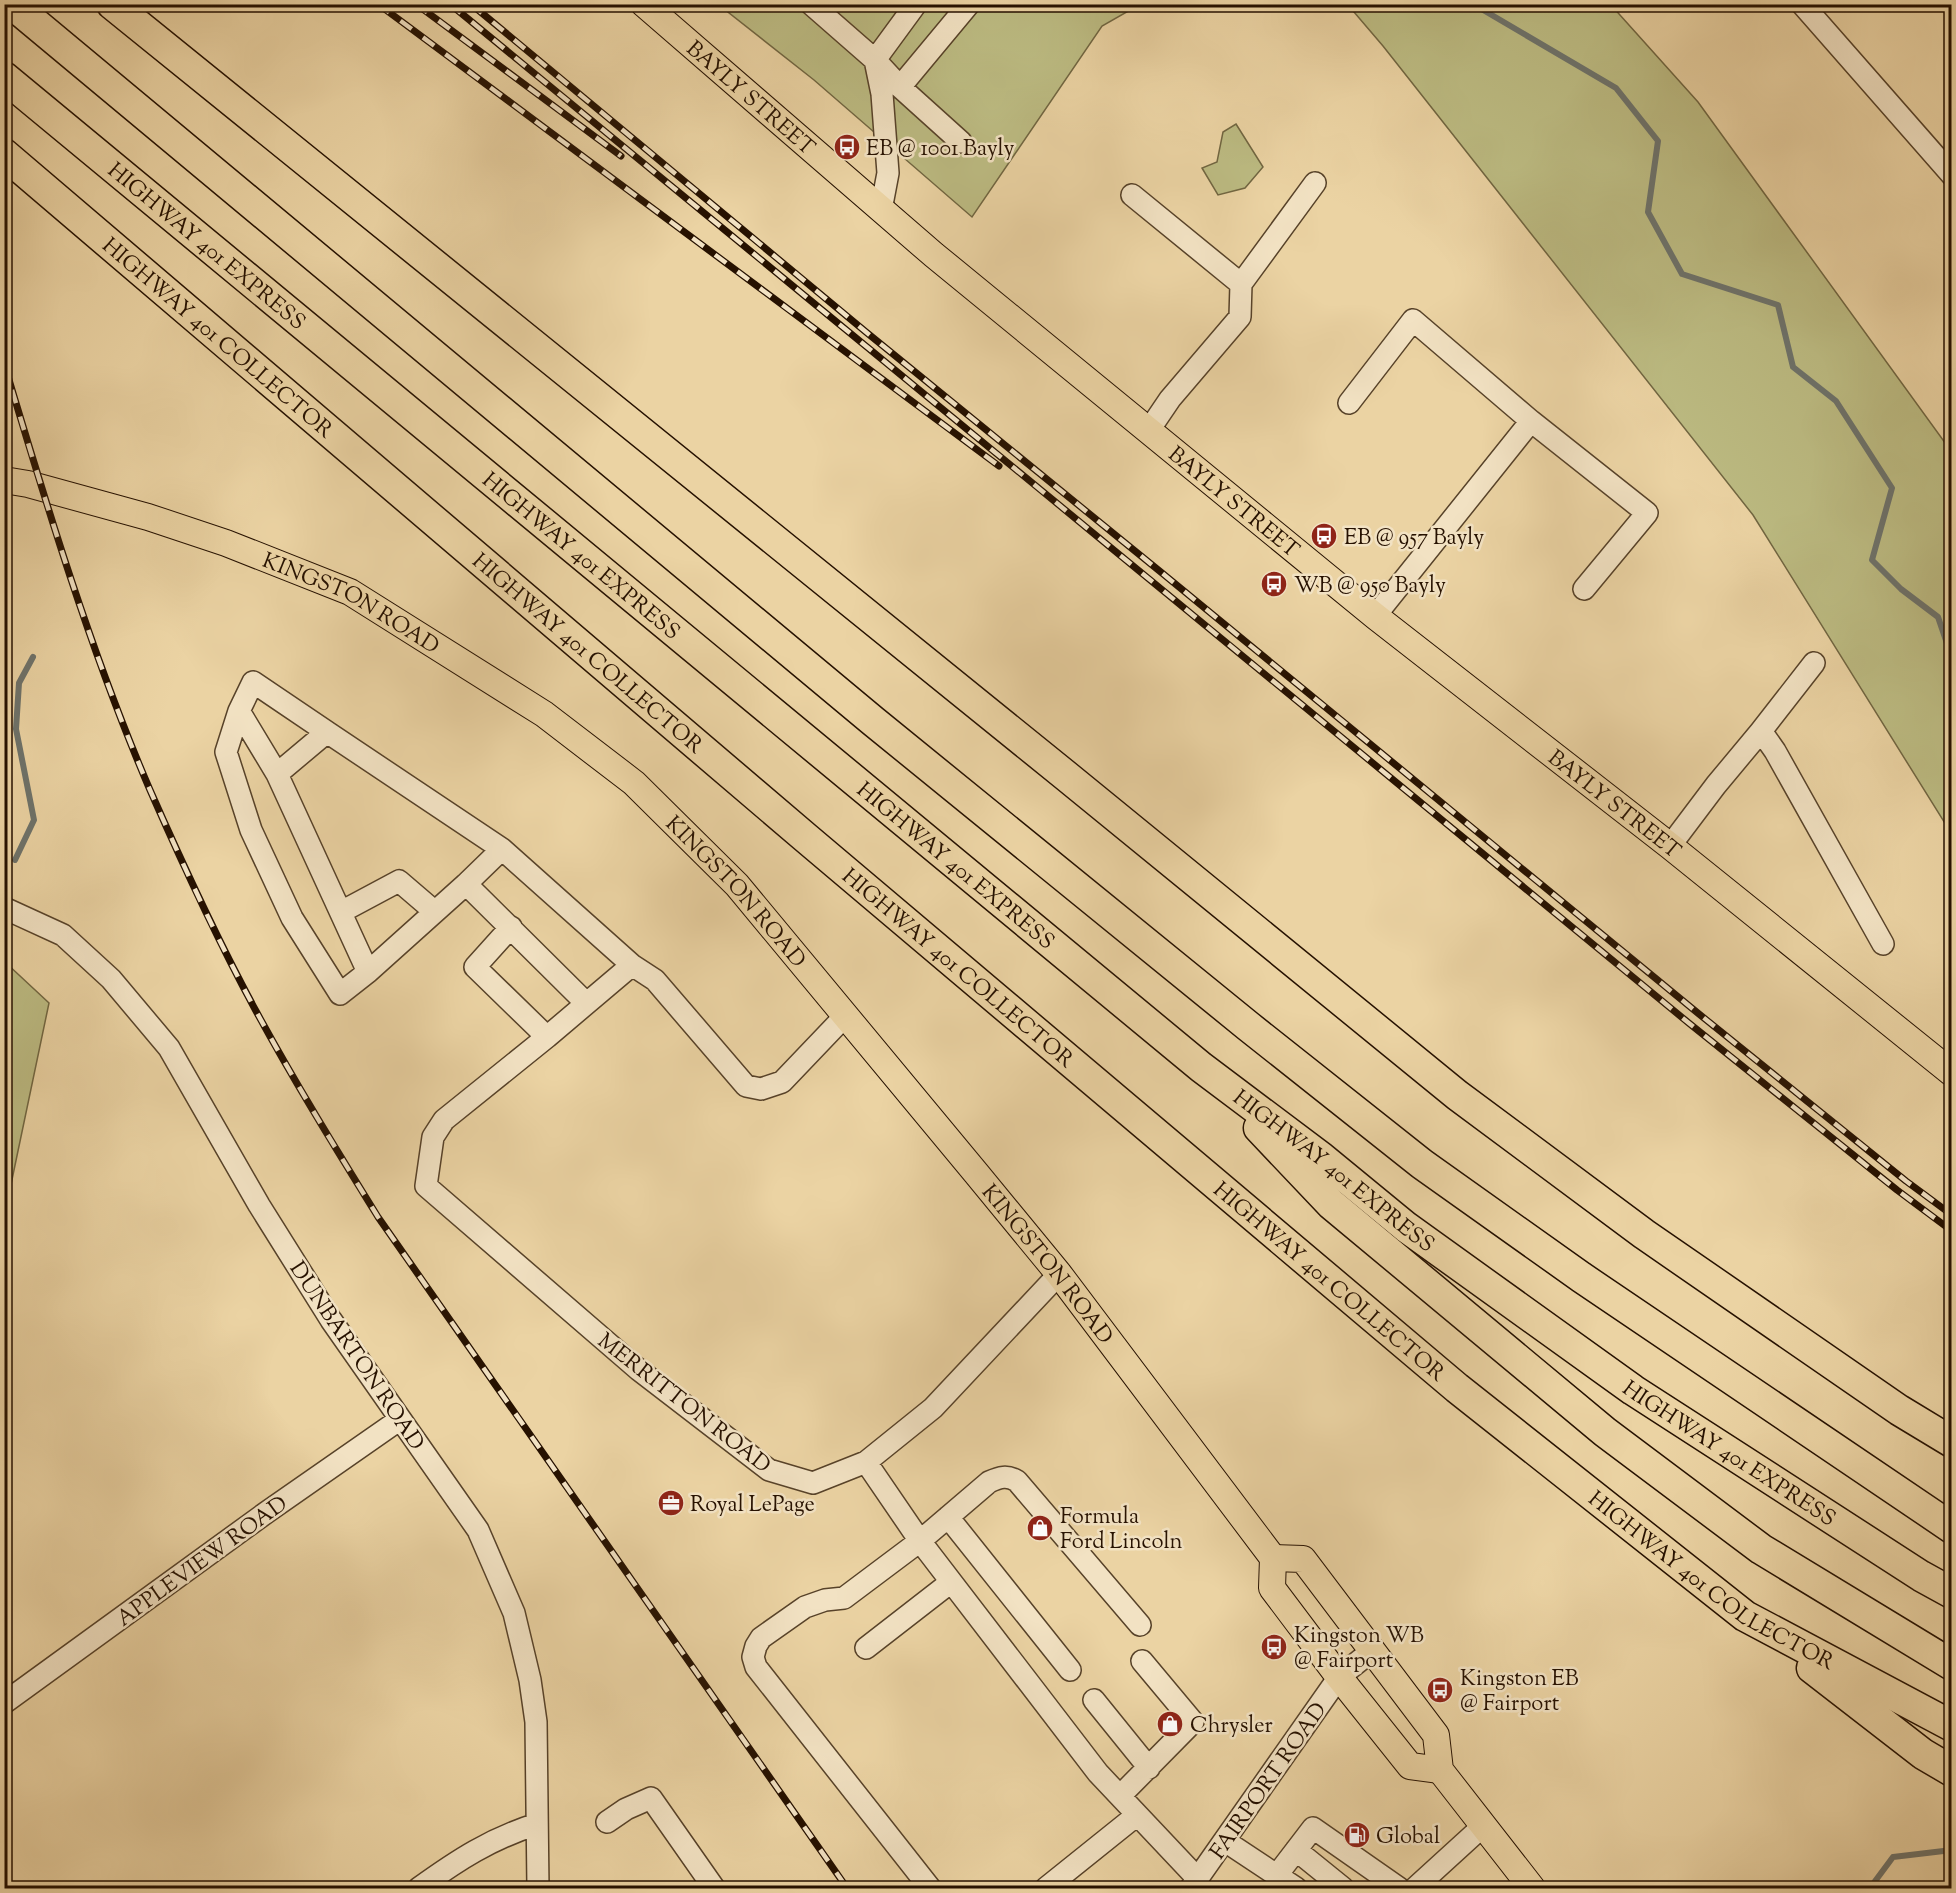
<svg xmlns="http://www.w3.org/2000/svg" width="1956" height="1893" font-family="'Sorts Mill Goudy',serif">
	<rect width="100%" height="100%" fill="#ebd3a3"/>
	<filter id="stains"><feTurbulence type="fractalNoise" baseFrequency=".00333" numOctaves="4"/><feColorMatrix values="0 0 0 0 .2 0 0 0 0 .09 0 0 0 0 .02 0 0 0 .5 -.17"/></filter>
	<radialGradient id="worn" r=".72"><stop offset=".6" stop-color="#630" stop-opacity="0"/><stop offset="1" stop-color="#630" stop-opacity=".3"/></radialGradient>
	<path fill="#bcbb82" stroke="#716641" stroke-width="1.5" d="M 719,5 L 1139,5 L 1102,26 L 972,217 L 814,80 Z
		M 1348,5 L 1611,5 L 1698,102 L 1951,451 L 1951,833 L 1753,515 L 1383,46 Z
		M 1236,124 L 1263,167 L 1245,188 L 1218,195 L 1202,168 L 1217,162 L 1223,132 Z
		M 5,962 L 49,1003 L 5,1213 Z"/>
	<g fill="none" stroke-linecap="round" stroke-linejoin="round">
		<path stroke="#6e736b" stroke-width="6" d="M 1473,4 L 1616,88 L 1658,141 L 1648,212 L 1682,274 L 1778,305 L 1793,367 L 1836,401 L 1892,488 L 1872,560 L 1901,589 L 1938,617 L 1952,658
			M 15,860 L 34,820 L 16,729 L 19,683 L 33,657
			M 1870,1888 L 1893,1857 L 1952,1850"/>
		<defs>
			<path id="minor" d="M 811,4 L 875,60 L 900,87 L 961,142
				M 1802,4 L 1952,175
				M 900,87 L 969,4
				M 1132,195 L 1241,284
				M 881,210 L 888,173 L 882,94 L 875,60 L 916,4
				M 1349,403 L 1413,320 L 1531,421 L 1647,513 L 1584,589
				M 1149,430 L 1170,399 L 1240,317 L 1241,284 L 1315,183
				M 1375,616 L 1531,421
				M 239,711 L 277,774 L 368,972
				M 1761,731 L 1814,663
				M 327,732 L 502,849
				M 277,774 L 327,732 L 253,682 L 239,711 L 226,752 L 251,830 L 292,918 L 340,994 L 368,972 L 466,884
				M 1670,846 L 1716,785 L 1761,731 L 1775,751 L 1883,944
				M 4,908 L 63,935 L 111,979 L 169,1048 L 259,1205 L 331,1320 L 478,1530 L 514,1613 L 530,1680 L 536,1722 L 538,1888
				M 341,912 L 399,881 L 434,911
				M 511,927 L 475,967 L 547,1037
				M 586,1003 L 466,884 L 502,849 L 632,965
				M 845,1016 L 782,1082 L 761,1089 L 746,1086 L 655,980 L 632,965 L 547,1037 L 444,1120 L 433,1137 L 426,1186 L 639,1370 L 769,1470 L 813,1483 L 866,1462 L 933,1408 L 1059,1274
				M 866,1462 L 920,1541 L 1098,1773 L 1198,1879
				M 948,1517 L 1070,1670
				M 866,1648 L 951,1582
				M 1094,1700 L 1149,1768
				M 4,1703 L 267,1512 L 399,1420
				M 1120,1796 L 1193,1722 L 1142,1661
				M 607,1822 L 626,1809 L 651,1798 L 714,1888
				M 1225,1841 L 1296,1888
				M 1296,1850 L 1343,1888
				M 1277,1875 L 1313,1828 L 1399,1888
				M 419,1888 C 458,1860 490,1839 537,1824
				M 930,1888 L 756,1667 L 753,1657 L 756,1646 L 761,1638 L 805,1607 L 825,1600 L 844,1598 L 920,1541 L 989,1482 C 1000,1477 1007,1475 1017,1481 L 1140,1625
				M 1046,1888 L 1137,1815
				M 1191,1888 L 1339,1677 L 1373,1650
				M 1415,1888 L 1483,1826"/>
			<g id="major">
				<path id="s1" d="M 644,4 L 934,255 L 1375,616 L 1670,846 L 1952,1073"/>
				<path id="s2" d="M 4,480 L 28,484 L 148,517 L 226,543 L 350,592 L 544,714 L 634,783 L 737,885 L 976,1173 L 1059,1274 L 1273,1558 L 1272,1588 L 1339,1677 L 1410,1766 L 1440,1770"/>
				<path d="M 1273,1558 L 1303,1559 L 1436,1735 L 1440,1770 L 1532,1888"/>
			</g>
			<g id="highway">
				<path d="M 12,4 L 873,721 L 1248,1026 L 1422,1164 L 1581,1277 L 1952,1528"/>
				<path d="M 112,4 L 1065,775 L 1457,1095 L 1644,1234 L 1899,1410 L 1952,1442"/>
				<path id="s3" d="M 4,77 L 1201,1067 L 1322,1158 L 1406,1227 L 1633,1390 L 1921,1576 L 1952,1593"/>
				<path id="s4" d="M 4,154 L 806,838 L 1457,1388 L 1745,1616 L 1952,1726"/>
				<path d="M 1259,1128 L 1331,1204 L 1605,1432 L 1761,1549 L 1952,1665"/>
				<path d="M 1812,1668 L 1923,1754 L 1952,1771"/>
			</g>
		</defs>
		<use href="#minor" stroke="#574229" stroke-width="24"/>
		<use href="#major" stroke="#261100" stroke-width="28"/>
		<use href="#highway" stroke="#261100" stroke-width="33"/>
		<use href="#minor" stroke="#f2e2c3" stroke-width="21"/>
		<use href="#major" stroke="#ebd3a3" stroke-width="26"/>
		<use href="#highway" stroke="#ebd3a3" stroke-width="30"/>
		<defs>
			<path id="rail" d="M 378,4 L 999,466
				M 416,4 L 621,156
				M 450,4 L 1690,1024 L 1897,1190 L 1952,1231
				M 471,4 L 866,332 L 1162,573 L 1699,1014 L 1906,1181 L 1952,1215
				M 4,363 C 47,507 91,653 150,790 C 183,865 217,939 256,1011 C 294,1081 336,1149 378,1217 L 847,1888"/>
		</defs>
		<use href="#rail" stroke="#261100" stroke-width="7"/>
		<use href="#rail" stroke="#f2e2c3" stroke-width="4.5" stroke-dasharray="14" stroke-linecap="butt"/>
	</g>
	<defs>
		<symbol id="bus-disc" viewBox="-11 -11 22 22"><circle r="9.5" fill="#8f2418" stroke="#f2e2c3"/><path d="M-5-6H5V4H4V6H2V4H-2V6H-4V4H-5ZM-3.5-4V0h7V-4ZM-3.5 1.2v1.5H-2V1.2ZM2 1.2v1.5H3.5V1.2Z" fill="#fff"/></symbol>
		<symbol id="office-disc" viewBox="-11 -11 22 22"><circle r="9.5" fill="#8f2418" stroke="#f2e2c3"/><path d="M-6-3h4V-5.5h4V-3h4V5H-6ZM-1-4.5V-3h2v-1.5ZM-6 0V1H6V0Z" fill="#fff"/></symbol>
		<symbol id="shop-disc" viewBox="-11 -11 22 22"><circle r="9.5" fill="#8f2418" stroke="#f2e2c3"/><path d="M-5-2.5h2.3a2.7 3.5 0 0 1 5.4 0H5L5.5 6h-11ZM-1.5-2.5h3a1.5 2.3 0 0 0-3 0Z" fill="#fff"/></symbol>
		<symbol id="fuel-disc" viewBox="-11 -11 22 22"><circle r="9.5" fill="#8f2418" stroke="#f2e2c3"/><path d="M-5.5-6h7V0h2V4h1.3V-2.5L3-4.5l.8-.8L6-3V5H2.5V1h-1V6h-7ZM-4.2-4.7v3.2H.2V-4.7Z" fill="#fff"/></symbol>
	</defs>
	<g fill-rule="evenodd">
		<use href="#bus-disc" x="832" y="132" width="30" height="30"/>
		<use href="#bus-disc" x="1309" y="521" width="30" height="30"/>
		<use href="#bus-disc" x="1259" y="569" width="30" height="30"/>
		<use href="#office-disc" x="656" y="1488" width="30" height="30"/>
		<use href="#shop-disc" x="1025" y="1513" width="30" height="30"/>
		<use href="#bus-disc" x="1259" y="1632" width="30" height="30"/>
		<use href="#bus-disc" x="1425" y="1675" width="30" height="30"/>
		<use href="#shop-disc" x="1155" y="1709" width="30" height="30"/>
		<use href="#fuel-disc" x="1342" y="1820" width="30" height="30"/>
	</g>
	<g text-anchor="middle" stroke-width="5" stroke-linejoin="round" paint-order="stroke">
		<g font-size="22" fill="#261100" stroke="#f2e2c3">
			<text dy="8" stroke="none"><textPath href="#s1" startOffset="142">BAYLY STREET</textPath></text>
			<text dy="8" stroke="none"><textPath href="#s3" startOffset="264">HIGHWAY 401 EXPRESS</textPath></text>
			<text dy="8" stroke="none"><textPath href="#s4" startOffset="282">HIGHWAY 401 COLLECTOR</textPath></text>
			<text dy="8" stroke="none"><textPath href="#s1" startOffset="772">BAYLY STREET</textPath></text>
			<text dy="8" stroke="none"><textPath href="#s3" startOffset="750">HIGHWAY 401 EXPRESS</textPath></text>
			<text dy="8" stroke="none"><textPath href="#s2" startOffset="370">KINGSTON ROAD</textPath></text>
			<text dy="8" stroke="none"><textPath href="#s4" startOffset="768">HIGHWAY 401 COLLECTOR</textPath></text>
			<text dy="8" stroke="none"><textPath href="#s1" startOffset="1258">BAYLY STREET</textPath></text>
			<text dy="8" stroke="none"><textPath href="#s3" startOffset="1236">HIGHWAY 401 EXPRESS</textPath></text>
			<text dy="8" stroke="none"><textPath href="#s2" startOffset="856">KINGSTON ROAD</textPath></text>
			<text dy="8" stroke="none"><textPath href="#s4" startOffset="1254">HIGHWAY 401 COLLECTOR</textPath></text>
			<text dy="8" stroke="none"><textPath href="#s3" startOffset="1722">HIGHWAY 401 EXPRESS</textPath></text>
			<text dy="8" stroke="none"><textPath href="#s2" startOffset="1342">KINGSTON ROAD</textPath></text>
			<text dy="8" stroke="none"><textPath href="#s4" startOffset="1740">HIGHWAY 401 COLLECTOR</textPath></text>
			<text transform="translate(358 1355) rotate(56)" y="8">DUNBARTON ROAD</text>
			<text transform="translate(685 1402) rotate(38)" y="8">MERRITTON ROAD</text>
			<text dy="8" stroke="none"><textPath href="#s3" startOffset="2208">HIGHWAY 401 EXPRESS</textPath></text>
			<text transform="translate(201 1560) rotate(-36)" y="8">APPLEVIEW ROAD</text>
			<text dy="8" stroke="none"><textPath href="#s4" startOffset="2226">HIGHWAY 401 COLLECTOR</textPath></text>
			<text transform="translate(1267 1780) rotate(-55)" y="8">FAIRPORT ROAD</text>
		</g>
		<g font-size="22" fill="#261100" stroke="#f2e2c3" text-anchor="start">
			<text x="866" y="155">EB @ 1001 Bayly</text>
			<text x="1344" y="544">EB @ 957 Bayly</text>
			<text x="1294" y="592">WB @ 950 Bayly</text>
			<text x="690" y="1511">Royal LePage</text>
			<text x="1060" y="1523">Formula<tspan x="1060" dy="25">Ford Lincoln</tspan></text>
			<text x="1294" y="1642">Kingston WB<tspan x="1294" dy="25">@ Fairport</tspan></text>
			<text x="1460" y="1685">Kingston EB<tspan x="1460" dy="25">@ Fairport</tspan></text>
			<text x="1190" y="1732">Chrysler</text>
			<text x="1376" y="1843">Global</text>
		</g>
	</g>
	<rect width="1956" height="1893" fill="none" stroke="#ebd3a3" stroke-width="24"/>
	<rect x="6" y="6" width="1944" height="1881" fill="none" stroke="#261100" stroke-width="3"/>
	<rect x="12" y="12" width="1932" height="1869" fill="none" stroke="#261100" stroke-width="1.5"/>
	<rect width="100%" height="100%" filter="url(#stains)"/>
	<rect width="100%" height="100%" fill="url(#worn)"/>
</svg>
